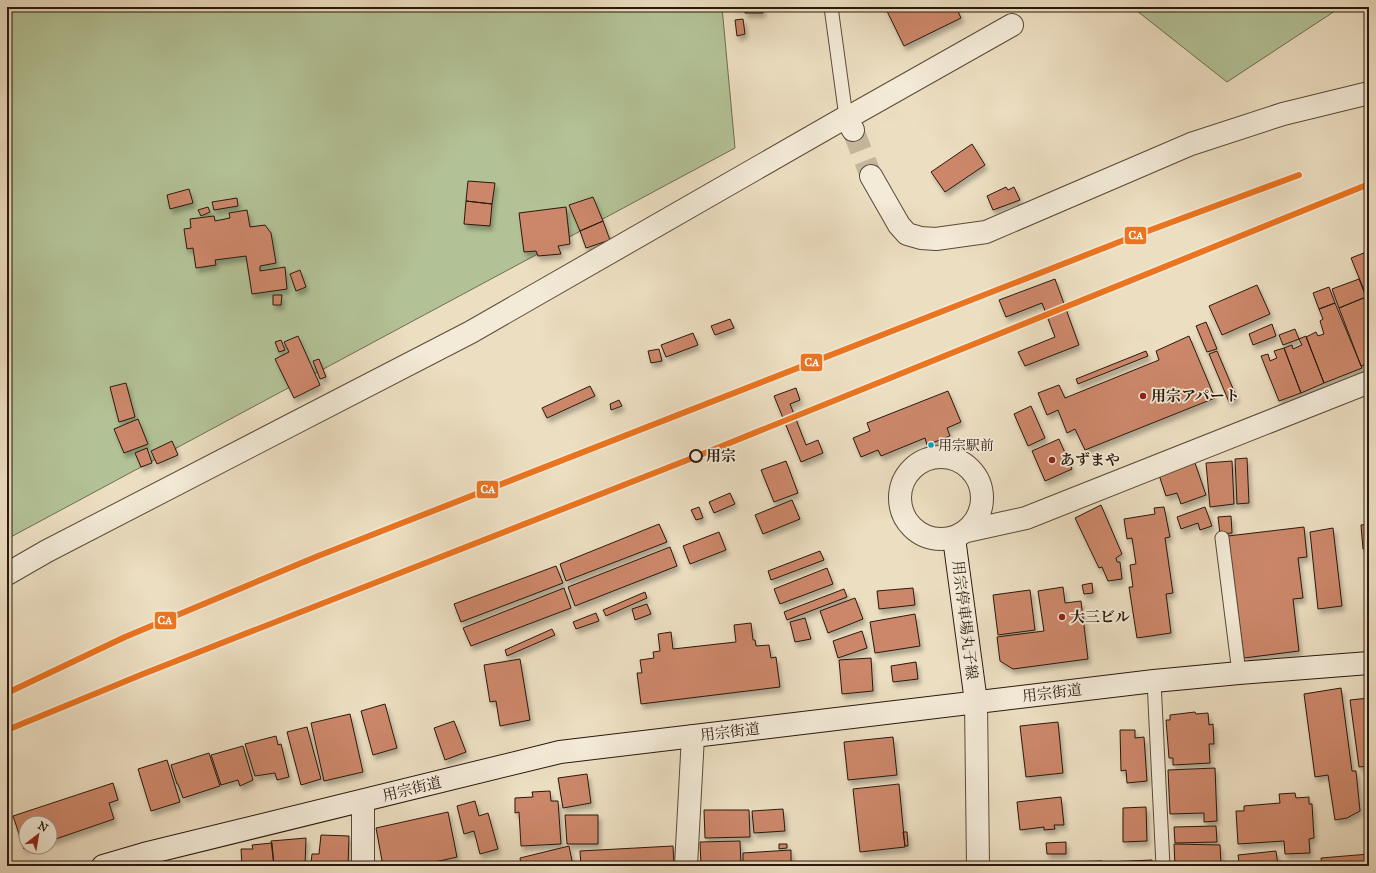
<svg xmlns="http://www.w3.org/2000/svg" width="1376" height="873" font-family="'IM FELL Great Primer','Noto Serif JP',serif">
	<defs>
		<filter id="shadow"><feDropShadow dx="2.5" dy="4.5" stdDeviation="2" flood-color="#0004"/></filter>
	</defs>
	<rect width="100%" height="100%" fill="#ecdec1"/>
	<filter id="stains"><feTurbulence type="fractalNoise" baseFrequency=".005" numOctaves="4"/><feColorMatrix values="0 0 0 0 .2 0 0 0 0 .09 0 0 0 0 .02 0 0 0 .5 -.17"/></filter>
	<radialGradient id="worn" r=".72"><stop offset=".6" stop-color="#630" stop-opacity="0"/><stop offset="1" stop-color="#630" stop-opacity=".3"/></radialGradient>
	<path fill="#b3c296" stroke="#6e6d51" d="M 7,7 L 722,7 L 735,148 L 7,539 Z
		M 1132,7 L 1341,7 L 1227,82 Z"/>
	<path fill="#cc876b" stroke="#2a180c" filter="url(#shadow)" d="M 734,7 L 763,7 L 763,13 L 745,13 L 745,8 L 734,8 Z
		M 885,7 L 956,7 L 961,18 L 904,46 Z
		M 743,19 L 745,34 L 737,36 L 735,20 Z
		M 972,144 L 985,165 L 945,192 L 931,172 Z
		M 468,181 L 495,183 L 492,204 L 466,201 Z
		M 1006,187 L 1008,190 L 1014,187 L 1020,200 L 993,210 L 987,196 Z
		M 189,189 L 193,203 L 170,209 L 167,195 Z
		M 593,197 L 603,221 L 580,231 L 569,205 Z
		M 237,198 L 238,206 L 214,210 L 212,202 Z
		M 466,201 L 492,204 L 490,226 L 464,224 Z
		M 208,207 L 210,212 L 201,216 L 198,210 Z
		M 566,207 L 570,244 L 558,246 L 561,254 L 538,256 L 536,251 L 524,252 L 519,213 Z
		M 247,210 L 250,227 L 265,225 L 271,233 L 276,263 L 260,266 L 260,271 L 285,267 L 287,289 L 252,294 L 246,256 L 215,260 L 216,265 L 196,268 L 193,248 L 187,249 L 184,229 L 191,228 L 190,219 L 214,216 L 215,221 L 230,218 L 229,213 Z
		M 603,221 L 610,240 L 586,248 L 580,231 Z
		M 1369,251 L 1369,288 L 1364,290 L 1351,258 Z
		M 300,270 L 306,287 L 296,291 L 290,274 Z
		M 1055,279 L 1079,345 L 1025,366 L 1018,352 L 1055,337 L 1042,303 L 1006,317 L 999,300 Z
		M 1359,279 L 1366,297 L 1339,308 L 1332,289 Z
		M 1257,285 L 1270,314 L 1222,335 L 1209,306 Z
		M 1329,287 L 1335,303 L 1319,309 L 1313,293 Z
		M 273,295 L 282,295 L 281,305 L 273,305 Z
		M 1366,297 L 1369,305 L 1369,363 L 1361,366 L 1339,308 Z
		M 1335,303 L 1362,368 L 1324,383 L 1306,337 L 1316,332 L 1318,336 L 1324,334 L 1320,321 L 1323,319 L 1319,309 Z
		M 730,319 L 734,328 L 715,335 L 711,326 Z
		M 1206,322 L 1217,349 L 1207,352 L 1196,326 Z
		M 1272,324 L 1276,336 L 1253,345 L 1249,334 Z
		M 1295,329 L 1299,339 L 1283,345 L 1279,335 Z
		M 693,333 L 698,345 L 666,357 L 661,345 Z
		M 298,336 L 320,385 L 294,398 L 275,359 L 289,352 L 284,342 Z
		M 1189,336 L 1215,398 L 1085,450 L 1075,429 L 1067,433 L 1058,410 L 1047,415 L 1038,393 L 1059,385 L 1065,398 L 1159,360 L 1156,351 Z
		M 1306,336 L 1324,383 L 1301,393 L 1284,348 L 1292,345 L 1293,349 L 1302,345 L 1299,339 Z
		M 281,340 L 285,350 L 279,352 L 275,342 Z
		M 1284,348 L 1301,393 L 1279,401 L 1261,356 L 1268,354 L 1270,361 L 1277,358 L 1274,351 Z
		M 659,349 L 662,361 L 651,363 L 648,351 Z
		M 1146,351 L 1148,356 L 1078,384 L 1076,379 Z
		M 1217,351 L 1237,398 L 1229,402 L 1209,354 Z
		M 319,359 L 326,377 L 320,379 L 313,361 Z
		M 126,383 L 135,417 L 119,422 L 110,387 Z
		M 590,386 L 595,396 L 547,418 L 542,408 Z
		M 796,388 L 800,400 L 790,404 L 806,445 L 818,440 L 823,453 L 801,462 L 774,396 Z
		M 948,391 L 961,422 L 947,428 L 950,436 L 927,445 L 925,438 L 881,456 L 878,450 L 861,457 L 853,438 L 870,431 L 867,423 Z
		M 619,400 L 622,406 L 611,410 L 610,404 Z
		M 1031,406 L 1045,438 L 1028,446 L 1014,414 Z
		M 138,419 L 148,444 L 124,453 L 114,429 Z
		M 1059,439 L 1072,469 L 1045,481 L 1032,451 Z
		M 172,441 L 178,455 L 157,464 L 151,451 Z
		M 147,448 L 152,463 L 141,467 L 135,453 Z
		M 1247,458 L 1249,503 L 1237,504 L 1235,459 Z
		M 786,461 L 798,493 L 774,502 L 761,470 Z
		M 1232,461 L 1234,504 L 1210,507 L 1206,463 Z
		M 1195,463 L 1206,495 L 1181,504 L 1177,493 L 1166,496 L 1159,475 Z
		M 730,493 L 735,504 L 714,513 L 709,502 Z
		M 792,500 L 800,519 L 763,534 L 755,515 Z
		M 1101,505 L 1122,554 L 1116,558 L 1117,562 L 1120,562 L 1122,579 L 1108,581 L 1102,567 L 1099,568 L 1075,518 Z
		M 699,507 L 703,518 L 696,520 L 691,510 Z
		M 1164,507 L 1170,537 L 1165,538 L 1173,593 L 1166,594 L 1171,633 L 1137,638 L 1129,587 L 1133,587 L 1130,565 L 1136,564 L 1132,538 L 1127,539 L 1124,519 L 1155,514 L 1154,508 Z
		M 1205,507 L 1212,526 L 1200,530 L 1198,523 L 1181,529 L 1177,517 Z
		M 1231,516 L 1232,533 L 1220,534 L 1218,517 Z
		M 659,524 L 667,542 L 566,581 L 560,564 Z
		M 1369,524 L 1369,549 L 1363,549 L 1361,525 Z
		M 1304,527 L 1307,557 L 1298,558 L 1303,598 L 1293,599 L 1299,651 L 1244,658 L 1228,536 Z
		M 1333,528 L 1342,606 L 1318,609 L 1310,532 Z
		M 719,532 L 726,550 L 690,564 L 683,546 Z
		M 670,547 L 677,566 L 575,606 L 568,587 Z
		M 820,551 L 824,560 L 771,580 L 768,571 Z
		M 556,566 L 563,583 L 461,622 L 454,604 Z
		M 827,568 L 833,584 L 780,604 L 774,589 Z
		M 1092,583 L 1093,593 L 1084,594 L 1082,585 Z
		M 1063,587 L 1065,603 L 1081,601 L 1088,659 L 1013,669 L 1000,661 L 997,637 L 1044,631 L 1038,591 Z
		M 564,588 L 571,608 L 471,646 L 463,628 Z
		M 913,588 L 915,605 L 879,609 L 877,591 Z
		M 844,589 L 847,597 L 787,620 L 784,612 Z
		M 1030,590 L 1035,630 L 998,635 L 993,595 Z
		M 645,592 L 647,598 L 606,616 L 603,610 Z
		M 855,598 L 863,619 L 828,633 L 820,611 Z
		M 647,604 L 651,614 L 635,620 L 632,609 Z
		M 596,613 L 599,621 L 576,629 L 573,622 Z
		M 915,614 L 920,646 L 875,653 L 870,622 Z
		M 805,618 L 811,639 L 795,642 L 790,622 Z
		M 751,623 L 753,640 L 755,640 L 756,646 L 769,645 L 771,658 L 776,657 L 780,687 L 641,704 L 637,673 L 642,673 L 640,660 L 654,658 L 653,652 L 660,651 L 658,634 L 671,632 L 673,649 L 736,642 L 734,625 Z
		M 552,629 L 555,635 L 507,656 L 505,650 Z
		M 862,631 L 867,648 L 838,658 L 833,641 Z
		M 871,658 L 873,691 L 842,694 L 839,660 Z
		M 520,659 L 530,720 L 500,726 L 496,701 L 490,702 L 484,665 Z
		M 916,662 L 918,679 L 893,682 L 891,666 Z
		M 1341,688 L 1352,771 L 1356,771 L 1360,811 L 1347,818 L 1335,820 L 1328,775 L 1315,777 L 1304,694 Z
		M 1369,698 L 1369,766 L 1359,767 L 1350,700 Z
		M 385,704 L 397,748 L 373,755 L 361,711 Z
		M 1195,712 L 1196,714 L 1208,713 L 1209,725 L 1213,724 L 1214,744 L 1209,744 L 1210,763 L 1173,765 L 1173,758 L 1169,758 L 1166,720 L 1170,720 L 1170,715 Z
		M 350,714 L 363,772 L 324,781 L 311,723 Z
		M 454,721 L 466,752 L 445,760 L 434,728 Z
		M 1058,722 L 1063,773 L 1026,777 L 1020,726 Z
		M 307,727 L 321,779 L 301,785 L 287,732 Z
		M 1120,730 L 1135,730 L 1135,738 L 1144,737 L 1147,781 L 1127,783 L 1126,770 L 1121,771 Z
		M 276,736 L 278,745 L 281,744 L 289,777 L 277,780 L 275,773 L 255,776 L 245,744 Z
		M 893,737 L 897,775 L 848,780 L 844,742 Z
		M 243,746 L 253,780 L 240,786 L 238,780 L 221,785 L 211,755 Z
		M 209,753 L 220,786 L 183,798 L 178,784 L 177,784 L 171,765 Z
		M 167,760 L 180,802 L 151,811 L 138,769 Z
		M 1215,768 L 1217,821 L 1204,822 L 1204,813 L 1170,814 L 1168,770 Z
		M 587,774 L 591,803 L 563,808 L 558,778 Z
		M 113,783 L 118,800 L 109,803 L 114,819 L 50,841 L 50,823 L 26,823 L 26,847 L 31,847 L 24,849 L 13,816 Z
		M 899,784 L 905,847 L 860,852 L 853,789 Z
		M 550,791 L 551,801 L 558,801 L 561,844 L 521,846 L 519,812 L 515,813 L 515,798 L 533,797 L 532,792 Z
		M 1295,793 L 1296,798 L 1309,797 L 1309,804 L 1312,804 L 1314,838 L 1309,839 L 1310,853 L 1285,854 L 1284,841 L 1238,844 L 1236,811 L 1244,811 L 1244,806 L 1280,803 L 1279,794 Z
		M 1061,797 L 1064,825 L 1054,825 L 1055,829 L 1044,830 L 1044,827 L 1020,830 L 1017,802 Z
		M 475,801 L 479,816 L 488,813 L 498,849 L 480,854 L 474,831 L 464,834 L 457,806 Z
		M 1146,807 L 1147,841 L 1123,842 L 1123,808 Z
		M 783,809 L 785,831 L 754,833 L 752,811 Z
		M 704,810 L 749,810 L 750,837 L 705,838 Z
		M 448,812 L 457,857 L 417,866 L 383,866 L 376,828 Z
		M 565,815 L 598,815 L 598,844 L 567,844 Z
		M 1216,826 L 1217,842 L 1175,843 L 1174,827 Z
		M 903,832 L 907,832 L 908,846 L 905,846 Z
		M 321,835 L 349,836 L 348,866 L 305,866 L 305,862 L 311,863 L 312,854 L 319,854 Z
		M 306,838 L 305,866 L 274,866 L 271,841 Z
		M 740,841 L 741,866 L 701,866 L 700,842 Z
		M 1066,842 L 1066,854 L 1047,854 L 1046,843 Z
		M 272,843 L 274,866 L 242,866 L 241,849 L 253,849 L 252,845 Z
		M 779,844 L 787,844 L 787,848 L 779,849 Z
		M 1174,844 L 1220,845 L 1221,864 L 1175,866 Z
		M 569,846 L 573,866 L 518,866 L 521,865 L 520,858 Z
		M 673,846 L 674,866 L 581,866 L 580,851 Z
		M 791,850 L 791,866 L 743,866 L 743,853 Z
		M 1276,851 L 1278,866 L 1230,866 L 1230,863 L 1239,862 L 1238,855 Z
		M 1369,854 L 1369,866 L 1322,866 L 1321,858 Z
		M 1152,860 L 1153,866 L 1108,866 L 1107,862 Z
		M 1102,861 L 1102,866 L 1066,866 L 1066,862 Z
		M 865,863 L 865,866 L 800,866 L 800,865 Z
		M 1014,863 L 1027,863 L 1027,866 L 1014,866 Z"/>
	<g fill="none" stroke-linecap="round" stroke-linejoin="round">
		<path stroke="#c5b69d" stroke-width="22" stroke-dasharray="22 11" stroke-linecap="butt" d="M 853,130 L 871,176"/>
		<defs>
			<path id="service" d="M 831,7 L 846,117
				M 1222,538 L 1239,673
				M 1154,681 L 1163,866"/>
			<path id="minor" d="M 846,117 L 849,117 L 1012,25
				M 871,176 L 899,225 L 907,234 L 921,238 L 936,239 L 986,232 L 1191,144 L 1283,114 L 1369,93
				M900 498a41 41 0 1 1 82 0a41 41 0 1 1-82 0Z
				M 967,531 L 1026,518 L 1369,382
				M 7,574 L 47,551 L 471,332 L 846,117 L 853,130
				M 363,866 L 363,801
				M 686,866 L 693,736"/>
			<path id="tertiary" d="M 976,702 L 978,866"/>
			<path id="secondary" d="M 954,538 L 976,702
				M 103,866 L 144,854 L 560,752 L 1154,681 L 1239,673 L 1369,663"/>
		</defs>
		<use href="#service" stroke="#5a4a39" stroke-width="15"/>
		<use href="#minor" stroke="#5a4a39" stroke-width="24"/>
		<use href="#tertiary" stroke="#5a4a39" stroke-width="24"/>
		<use href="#secondary" stroke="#2a180c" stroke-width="24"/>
		<use href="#service" stroke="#f3ead7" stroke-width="13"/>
		<use href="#minor" stroke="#f3ead7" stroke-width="22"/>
		<use href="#tertiary" stroke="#f3ead7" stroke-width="22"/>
		<use href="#secondary" stroke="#f3ead7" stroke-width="22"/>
		<defs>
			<path id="rail-1" d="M 7,693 L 125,637 L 318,556 L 1137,235 L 1299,175
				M 7,730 L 143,674 L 695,457 L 1369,184"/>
		</defs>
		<use href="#rail-1" stroke="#f3ead7" stroke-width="9"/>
		<use href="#rail-1" stroke="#ea7420" stroke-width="6"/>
	</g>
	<g fill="#8f2418" stroke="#f3ead7" stroke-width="1.5">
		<circle cx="1143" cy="396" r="4"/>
		<circle cx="1052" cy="460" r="4"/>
		<circle cx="1062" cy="617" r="4"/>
	</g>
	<circle fill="#02a2c4" stroke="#f3ead7" stroke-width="1.5" cx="931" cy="445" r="3.5"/>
	<circle fill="#f3ead7" stroke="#2a180c" stroke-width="2" cx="696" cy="456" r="6"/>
	<g text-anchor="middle" stroke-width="3.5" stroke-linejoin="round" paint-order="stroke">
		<g font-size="14" fill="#2a180c" stroke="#f3ead7" text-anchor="start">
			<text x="938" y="450">用宗駅前</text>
		</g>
		<g font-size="15" font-weight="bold" fill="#2a180c" stroke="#f3ead7" text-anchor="start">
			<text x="1151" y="401">用宗アパート</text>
			<text x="1060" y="465">あずまや</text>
			<text x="1070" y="622">大三ビル</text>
		</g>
		<g font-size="15" font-weight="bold" fill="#2a180c" stroke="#f3ead7" text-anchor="start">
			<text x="706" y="461">用宗</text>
		</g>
		<g font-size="15" fill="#2a180c" stroke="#f3ead7">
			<text transform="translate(965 620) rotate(83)" y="5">用宗停車場丸子線</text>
			<text transform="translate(1052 693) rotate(-7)" y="5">用宗街道</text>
			<text transform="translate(730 732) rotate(-7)" y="5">用宗街道</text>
			<text transform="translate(412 789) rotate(-14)" y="5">用宗街道</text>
		</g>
	</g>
	<g stroke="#f3ead7" stroke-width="1.5">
		<rect x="1124" y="226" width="23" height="19" rx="4" fill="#ea7420"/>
		<rect x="800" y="353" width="23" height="19" rx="4" fill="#ea7420"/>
		<rect x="476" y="480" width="23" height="19" rx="4" fill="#ea7420"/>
		<rect x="154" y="611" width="23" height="19" rx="4" fill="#ea7420"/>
	</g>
	<g font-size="11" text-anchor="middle" font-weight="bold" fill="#fff">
		<text x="1136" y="239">CA</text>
		<text x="812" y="366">CA</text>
		<text x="488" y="493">CA</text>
		<text x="165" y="624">CA</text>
	</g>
	<rect width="1376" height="873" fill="none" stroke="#ecdec1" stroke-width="24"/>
	<rect x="8" y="8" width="1360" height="857" fill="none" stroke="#2a180c" stroke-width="2"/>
	<rect x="12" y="12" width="1352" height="849" fill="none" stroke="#2a180c"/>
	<g transform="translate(38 835) rotate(31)"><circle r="19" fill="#f3ead7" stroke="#a39686"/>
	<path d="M0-3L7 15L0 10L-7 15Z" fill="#8f2418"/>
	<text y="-6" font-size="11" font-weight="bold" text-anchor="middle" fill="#2a180c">N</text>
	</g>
	<rect width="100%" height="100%" filter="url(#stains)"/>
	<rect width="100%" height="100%" fill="url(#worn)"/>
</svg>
